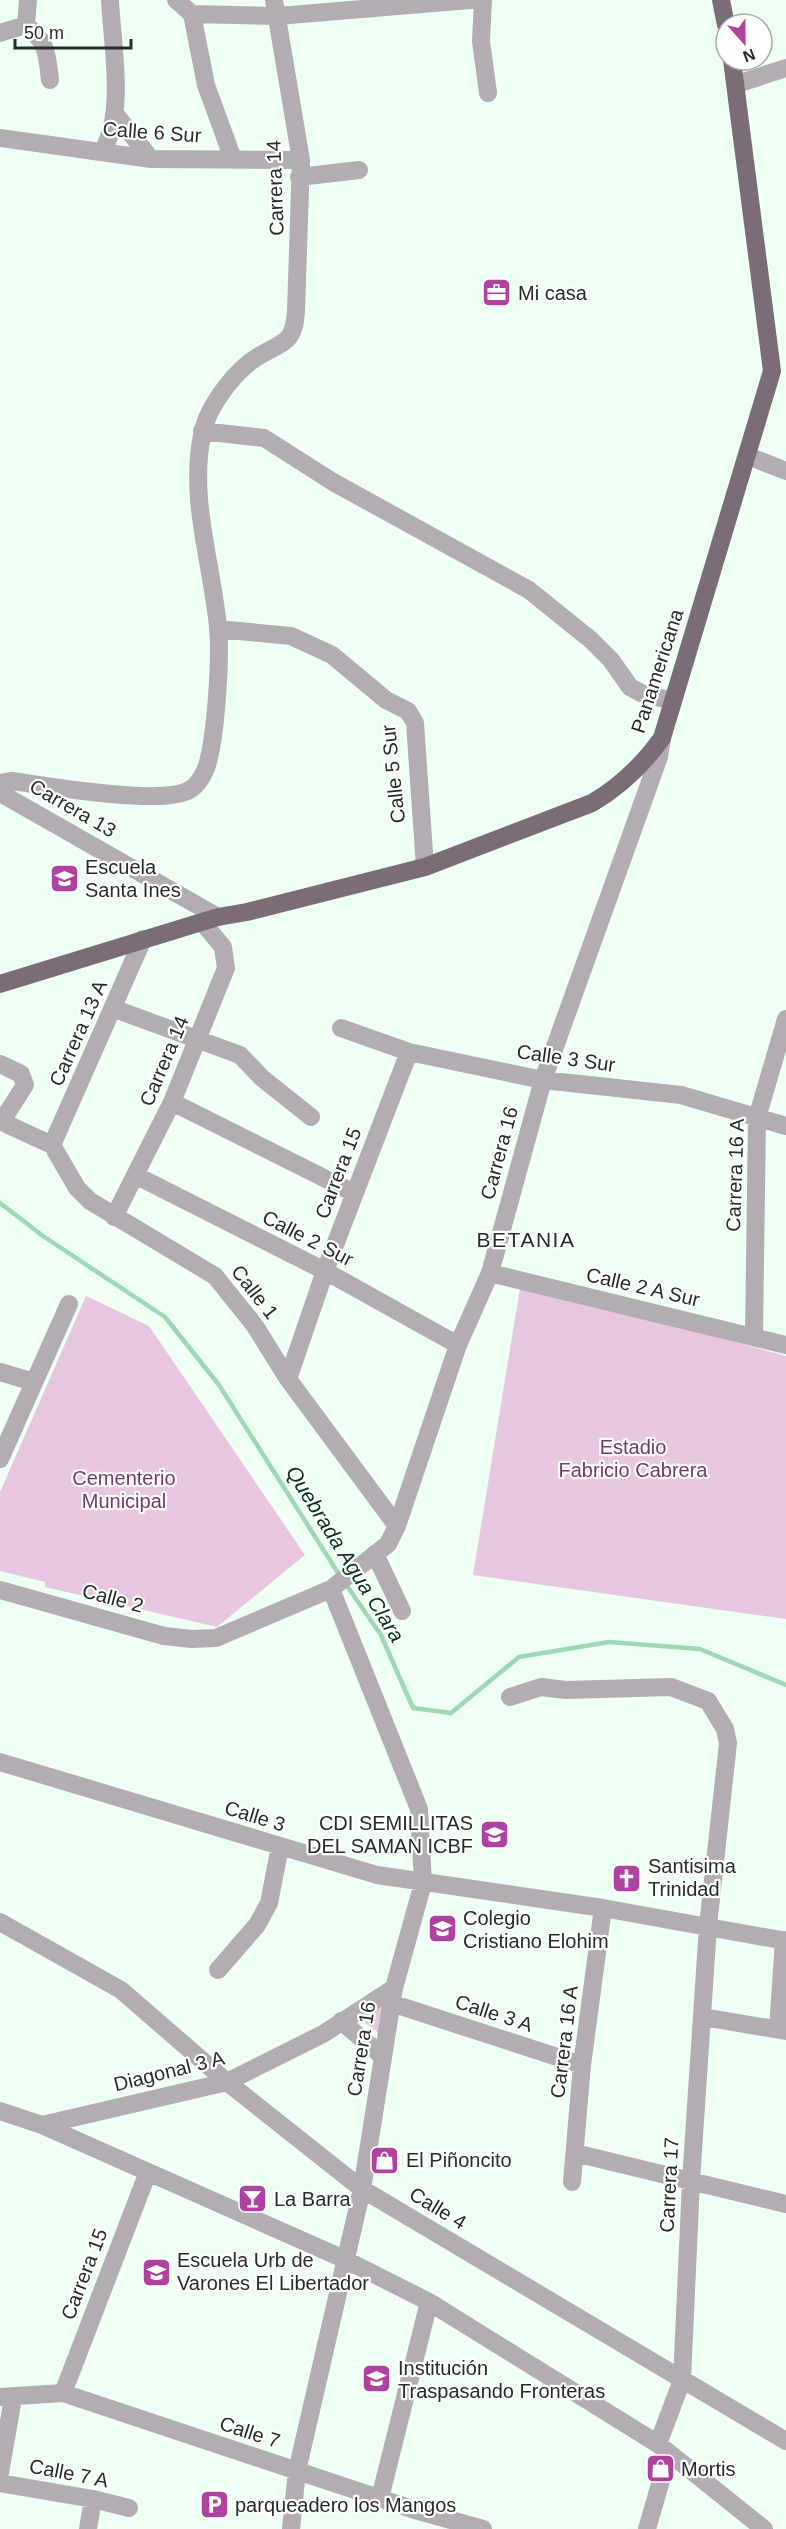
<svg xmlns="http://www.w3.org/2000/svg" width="786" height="2529" font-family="Arial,sans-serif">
	<rect width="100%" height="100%" fill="#eefff4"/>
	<path fill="#e8c6e1" d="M 526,1285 L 786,1356 L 786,1619 L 473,1575 L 520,1288 Z
		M 86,1296 L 149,1326 L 305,1555 L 217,1627 L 45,1587 L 45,1582 L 0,1571 L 0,1492 Z
		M 386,2002 L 380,2034 L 360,2019 Z"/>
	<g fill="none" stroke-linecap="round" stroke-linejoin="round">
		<path stroke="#9cd8b4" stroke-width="4.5" d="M 0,1203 L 43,1236 L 165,1317 L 219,1385 L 340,1576
			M 345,1583 L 381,1635 L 413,1708 L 451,1713 L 519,1657 L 609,1642 L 700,1649 L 786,1685"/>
		<path stroke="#b4acb3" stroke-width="18" d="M 176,0 L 192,14
			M 483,0 L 481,41 L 488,93
			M 192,14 L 278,16 L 470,0
			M 192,14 L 206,85 L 233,159
			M 26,25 C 47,42 47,53 50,80
			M 26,25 L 28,0
			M 0,33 L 26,25
			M 737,84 L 786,68
			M 116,115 L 151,159
			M 0,138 L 151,159 L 301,160
			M 102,152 C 126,113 112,45 110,0
			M 299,177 L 359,170
			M 202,431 L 264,438 L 333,482 L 529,590 L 591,640 L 611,660 L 630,687 L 641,693 L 672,701
			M 748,456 L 786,471
			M 218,629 L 291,636 L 332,655 L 386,700 L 408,711 L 415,723 L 425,867
			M 0,783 L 12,781 C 46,786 165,807 191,789 C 200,783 207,769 209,758 C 216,728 221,659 218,627 C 212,563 189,500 202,435 C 207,407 235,370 259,356 C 268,350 283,345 289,337 C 295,329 295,320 296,311 L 301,160 L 274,0
			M 0,793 L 218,917
			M 115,1009 L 240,1055 L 262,1078 L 311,1117
			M 341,1028 L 409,1052 L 543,1080 L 681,1095 L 786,1126
			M 0,1064 L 21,1074 L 25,1085 L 2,1121
			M 172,1102 L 354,1193
			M 0,1121 L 52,1145 L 77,1188 L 90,1201 L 215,1276 L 255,1326 L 288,1379 L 397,1526
			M 52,1145 L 143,939
			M 135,1175 L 325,1271 L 458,1345
			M 114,1217 L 172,1102 L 226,968 L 223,947 L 203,923
			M 490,1273 L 786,1345
			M 754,1336 L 757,1118 L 786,1019
			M 0,1372 L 34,1382
			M 288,1379 L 325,1271 L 409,1052
			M 0,1459 L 69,1304
			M 375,1554 L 402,1611
			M 0,1590 L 164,1636 L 192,1639 L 216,1638 L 331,1589 L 388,1544 L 397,1526 L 458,1345 L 490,1273 L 543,1080 L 659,757 L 662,738
			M 510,1697 L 541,1687 L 566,1690 L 671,1687 L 708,1701 L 725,1729 L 728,1743 L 708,1926 L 691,2181 L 682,2380 L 658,2444
			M 0,1762 L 377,1875 L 603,1908 L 786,1941
			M 0,1922 L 121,1990 L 227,2082 L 362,2189 L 786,2441
			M 218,1970 L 257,1925 L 269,1903 L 280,1847
			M 391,2003 L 582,2065
			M 703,2017 L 786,2031
			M 341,2021 L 381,2055
			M 778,2029 L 784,1940
			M 0,2111 L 42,2125 L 344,2259 L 429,2302 L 658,2444 L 764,2529
			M 42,2125 L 227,2082 L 323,2034 L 394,1988
			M 575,2153 L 786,2204
			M 572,2182 L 582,2065 L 603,1908
			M 63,2393 L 148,2172
			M 0,2397 L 63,2393 L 415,2510 L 483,2529
			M 0,2473 L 13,2398
			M 0,2483 L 93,2499 L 129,2508
			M 380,2498 L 429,2302
			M 88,2529 L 93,2499
			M 291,2529 L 297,2471 L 362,2189 L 394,1988 L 423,1883 L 419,1809 L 331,1589
			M 647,2529 L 669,2453"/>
		<path stroke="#7b6c78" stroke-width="18" d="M 721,0 L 726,25
			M 0,984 L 218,917 L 247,912 L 425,867 L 592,803 C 621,786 642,766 662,738 L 772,371 L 732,60"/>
	</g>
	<defs>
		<symbol id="office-square" viewBox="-11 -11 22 22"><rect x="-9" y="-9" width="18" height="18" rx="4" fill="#af42a1" stroke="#fff"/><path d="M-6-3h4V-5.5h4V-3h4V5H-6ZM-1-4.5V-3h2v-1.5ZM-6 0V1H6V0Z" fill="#fff"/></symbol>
		<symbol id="school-square" viewBox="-11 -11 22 22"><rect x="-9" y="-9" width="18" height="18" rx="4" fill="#af42a1" stroke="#fff"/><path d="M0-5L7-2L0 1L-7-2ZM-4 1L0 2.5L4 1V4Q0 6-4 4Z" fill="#fff"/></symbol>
		<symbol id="church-square" viewBox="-11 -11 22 22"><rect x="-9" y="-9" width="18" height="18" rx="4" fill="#af42a1" stroke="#fff"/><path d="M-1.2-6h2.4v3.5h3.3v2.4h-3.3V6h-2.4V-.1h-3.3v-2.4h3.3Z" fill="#fff"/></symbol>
		<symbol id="shop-square" viewBox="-11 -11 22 22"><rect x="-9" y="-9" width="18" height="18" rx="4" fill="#af42a1" stroke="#fff"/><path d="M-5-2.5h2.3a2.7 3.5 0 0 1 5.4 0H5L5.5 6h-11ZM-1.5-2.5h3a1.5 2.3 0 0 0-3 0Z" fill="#fff"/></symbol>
		<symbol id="bar-square" viewBox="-11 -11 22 22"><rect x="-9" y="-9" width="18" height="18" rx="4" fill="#af42a1" stroke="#fff"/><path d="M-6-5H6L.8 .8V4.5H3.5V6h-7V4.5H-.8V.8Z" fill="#fff"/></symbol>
		<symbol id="parking-square" viewBox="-11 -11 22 22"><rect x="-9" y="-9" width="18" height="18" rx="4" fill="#af42a1" stroke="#fff"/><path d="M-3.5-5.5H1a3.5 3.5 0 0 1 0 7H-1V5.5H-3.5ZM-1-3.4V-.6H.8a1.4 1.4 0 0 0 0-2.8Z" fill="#fff"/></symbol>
	</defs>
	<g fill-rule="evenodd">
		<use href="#office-square" x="480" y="276" width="33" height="33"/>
		<use href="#school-square" x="48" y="862" width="33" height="33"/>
		<use href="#school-square" x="478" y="1818" width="33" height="33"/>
		<use href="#church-square" x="610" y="1862" width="33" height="33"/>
		<use href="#school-square" x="426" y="1912" width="33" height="33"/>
		<use href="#shop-square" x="368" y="2144" width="33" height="33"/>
		<use href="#bar-square" x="236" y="2182" width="33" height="33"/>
		<use href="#school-square" x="140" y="2256" width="33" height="33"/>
		<use href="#school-square" x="360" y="2362" width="33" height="33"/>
		<use href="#shop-square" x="644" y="2452" width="33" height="33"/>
		<use href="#parking-square" x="198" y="2488" width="33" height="33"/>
	</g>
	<g text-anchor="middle" stroke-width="4.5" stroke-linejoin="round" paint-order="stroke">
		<g font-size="20" fill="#252d28" stroke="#fff">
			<text transform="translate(152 132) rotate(4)" y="7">Calle 6 Sur</text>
			<text transform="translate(275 188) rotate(-92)" y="7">Carrera 14</text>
			<text transform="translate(657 671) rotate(-72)" y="7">Panamericana</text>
			<text transform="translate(393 774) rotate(-96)" y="7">Calle 5 Sur</text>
			<text transform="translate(73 808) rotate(30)" y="7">Carrera 13</text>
			<text transform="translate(78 1033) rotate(-66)" y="7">Carrera 13 A</text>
			<text transform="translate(566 1058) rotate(8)" y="7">Calle 3 Sur</text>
			<text transform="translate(164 1061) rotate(-67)" y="7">Carrera 14</text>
			<text transform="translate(499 1153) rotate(-75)" y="7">Carrera 16</text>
			<text transform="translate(338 1173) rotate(-69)" y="7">Carrera 15</text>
			<text transform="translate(735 1175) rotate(-88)" y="7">Carrera 16 A</text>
			<text transform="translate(308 1238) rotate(27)" y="7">Calle 2 Sur</text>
			<text transform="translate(643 1287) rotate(13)" y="7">Calle 2 A Sur</text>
			<text transform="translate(255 1292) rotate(52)" y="7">Calle 1</text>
			<text transform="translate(113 1598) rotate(15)" y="7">Calle 2</text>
			<text transform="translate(255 1816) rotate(17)" y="7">Calle 3</text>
			<text transform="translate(494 2013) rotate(18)" y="7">Calle 3 A</text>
			<text transform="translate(564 2042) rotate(-83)" y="7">Carrera 16 A</text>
			<text transform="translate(361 2049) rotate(-81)" y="7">Carrera 16</text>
			<text transform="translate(169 2071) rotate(-14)" y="7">Diagonal 3 A</text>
			<text transform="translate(669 2185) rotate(-87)" y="7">Carrera 17</text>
			<text transform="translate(438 2208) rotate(31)" y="7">Calle 4</text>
			<text transform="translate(84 2274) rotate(-69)" y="7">Carrera 15</text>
			<text transform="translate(250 2432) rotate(18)" y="7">Calle 7</text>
			<text transform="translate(69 2473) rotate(11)" y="7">Calle 7 A</text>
		</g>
		<g font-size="20" fill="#252d28" stroke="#fff" text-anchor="start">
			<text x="518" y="300">Mi casa</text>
			<text x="85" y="874">Escuela<tspan x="85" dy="23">Santa Ines</tspan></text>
			<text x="473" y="1830" text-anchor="end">CDI SEMILLITAS<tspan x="473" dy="23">DEL SAMAN ICBF</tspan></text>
			<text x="648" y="1873">Santisima<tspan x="648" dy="23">Trinidad</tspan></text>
			<text x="463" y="1925">Colegio<tspan x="463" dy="23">Cristiano Elohim</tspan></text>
			<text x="406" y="2167">El Piñoncito</text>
			<text x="274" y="2206">La Barra</text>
			<text x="177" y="2267">Escuela Urb de<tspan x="177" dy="23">Varones El Libertador</tspan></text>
			<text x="398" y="2375">Institución<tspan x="398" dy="23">Traspasando Fronteras</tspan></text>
			<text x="681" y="2476">Mortis</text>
			<text x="235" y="2512">parqueadero los Mangos</text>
		</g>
		<g font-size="20" fill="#75386b" stroke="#fff">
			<text x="633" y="1454">Estadio<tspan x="633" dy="23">Fabricio Cabrera</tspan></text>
			<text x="124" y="1485">Cementerio<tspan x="124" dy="23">Municipal</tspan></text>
		</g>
		<g font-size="21" letter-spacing="1.5" fill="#252d28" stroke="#fff">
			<text x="526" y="1247">BETANIA</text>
		</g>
		<g font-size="21" font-style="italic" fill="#01341d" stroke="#fff">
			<text transform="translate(345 1554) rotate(58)" y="7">Quebrada Agua Clara</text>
		</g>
	</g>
	<g transform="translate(744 42) rotate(159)"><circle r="28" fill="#ffffff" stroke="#a8aba9" stroke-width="1.5"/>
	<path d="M0-4.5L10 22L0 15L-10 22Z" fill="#af42a1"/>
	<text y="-9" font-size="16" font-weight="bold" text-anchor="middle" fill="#252d28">N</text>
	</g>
	<path d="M15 39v9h116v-9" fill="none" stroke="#252d28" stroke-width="3"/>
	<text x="24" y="39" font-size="18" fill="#252d28" stroke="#ffffff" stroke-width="4.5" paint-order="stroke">50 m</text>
</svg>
